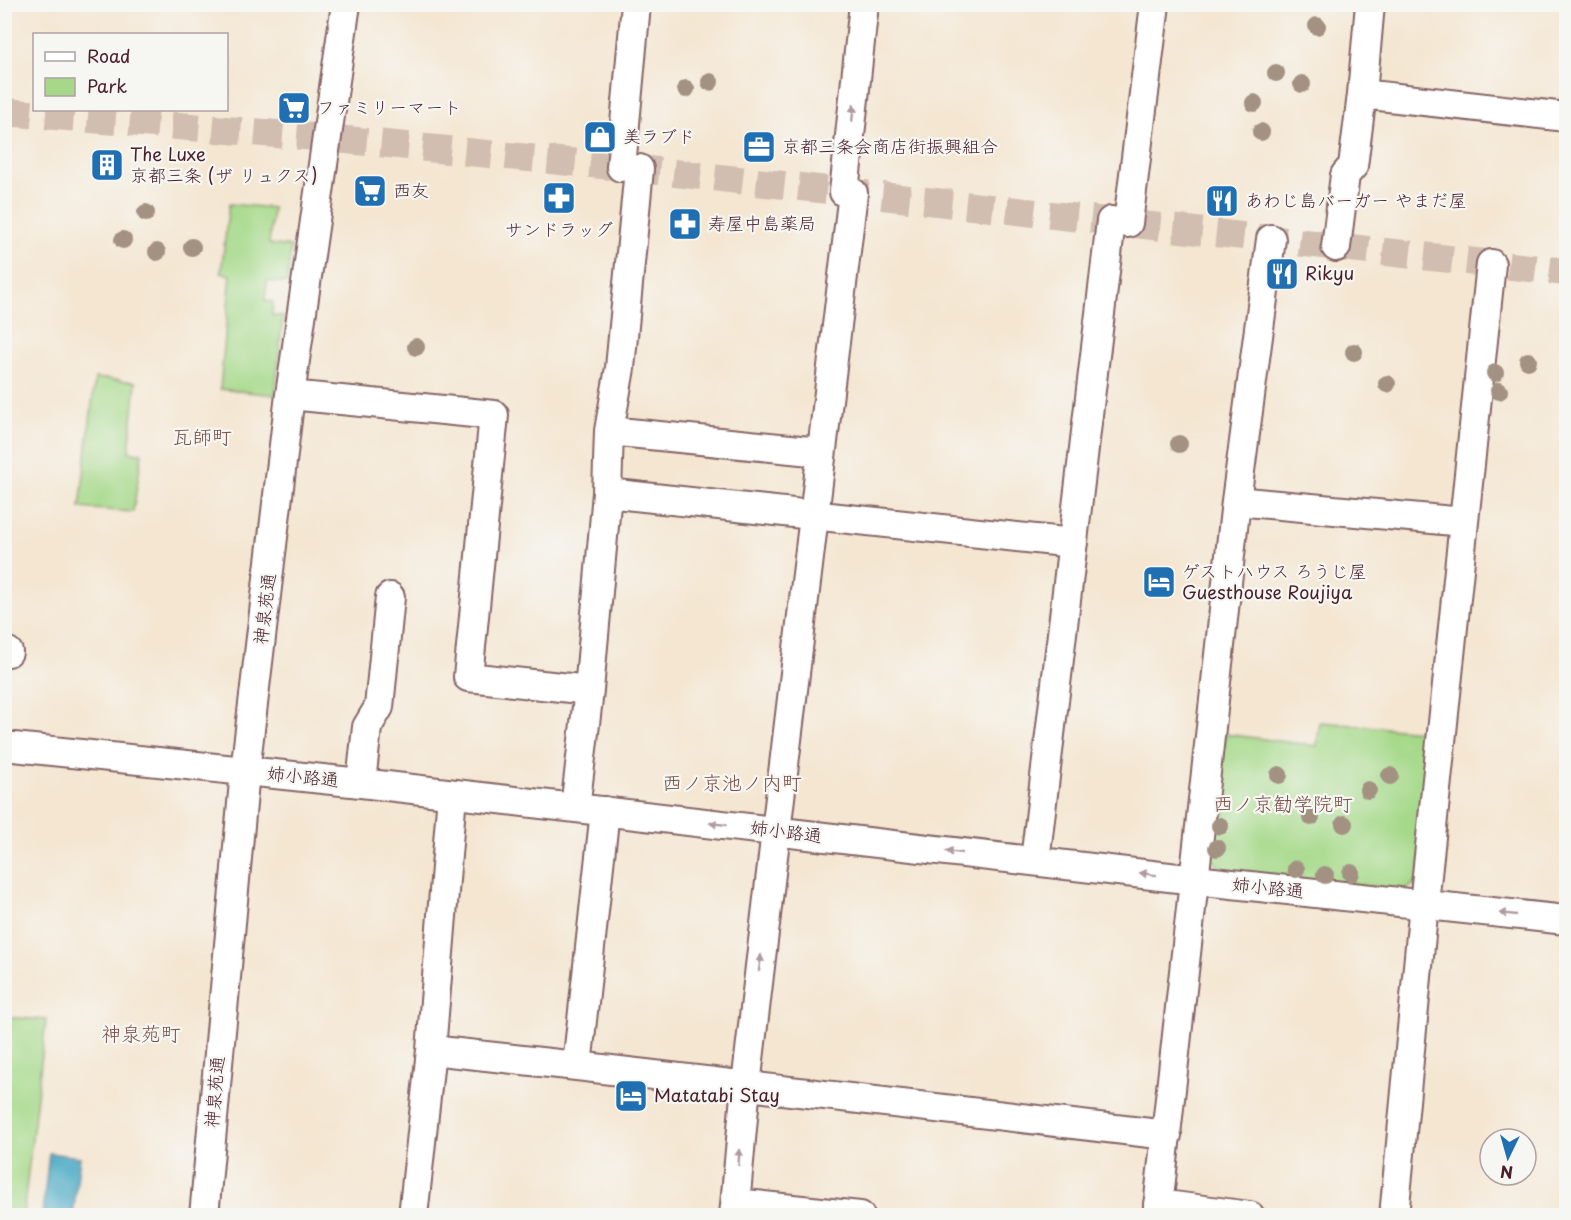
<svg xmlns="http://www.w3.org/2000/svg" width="1571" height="1220" font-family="'Playpen Sans','Klee One',sans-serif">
	<rect width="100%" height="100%" fill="#f6f6f2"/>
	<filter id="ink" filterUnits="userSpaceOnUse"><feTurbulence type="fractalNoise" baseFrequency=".0167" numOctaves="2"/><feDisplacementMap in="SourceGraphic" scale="12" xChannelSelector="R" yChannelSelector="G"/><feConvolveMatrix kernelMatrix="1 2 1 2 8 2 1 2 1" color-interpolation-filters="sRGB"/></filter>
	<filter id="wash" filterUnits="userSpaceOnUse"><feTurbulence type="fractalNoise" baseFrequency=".008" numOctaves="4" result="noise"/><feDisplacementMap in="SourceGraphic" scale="24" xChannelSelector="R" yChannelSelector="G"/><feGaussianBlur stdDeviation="1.35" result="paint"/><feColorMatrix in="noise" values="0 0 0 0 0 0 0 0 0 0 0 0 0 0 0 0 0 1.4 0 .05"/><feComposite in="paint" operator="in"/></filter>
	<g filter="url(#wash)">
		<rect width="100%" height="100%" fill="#f4e6d1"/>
		<path fill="#a5d989" stroke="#787c5a" stroke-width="1.5" d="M 229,204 L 273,208 L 269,244 L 291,247 L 287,283 L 267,281 L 265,301 L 273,302 L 272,316 L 283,316 L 275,395 L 220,389 L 231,275 L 221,273 Z
			M 95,378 L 136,382 L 129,452 L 142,453 L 133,512 L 80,508 Z
			M 1320,722 L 1432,732 L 1418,880 L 1407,890 L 1221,871 L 1212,858 L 1225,734 L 1317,746 Z
			M 4,1017 L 46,1020 L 23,1215 L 5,1215 Z"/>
		<path fill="#44a7c4" stroke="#476378" stroke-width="1.5" d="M 49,1153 L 80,1157 L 73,1215 L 42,1215 Z"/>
	</g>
	<g filter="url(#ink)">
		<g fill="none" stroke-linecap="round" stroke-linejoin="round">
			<path stroke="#d2beb0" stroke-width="28" stroke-dasharray="28 14" stroke-linecap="butt" d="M 4,112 L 326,138 L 621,167 L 1566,272"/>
			<defs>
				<path id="minor" d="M 1362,94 L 1566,117
					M 621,167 L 636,4
					M 844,192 L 864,4
					M 1128,223 L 1155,4
					M 1336,247 L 1345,175 L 1353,166 L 1362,94 L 1370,4
					M 290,395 L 494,415 L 468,677 L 589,690
					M 609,431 L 821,452
					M 607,493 L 1073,543
					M 1236,501 L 1464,522
					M 4,652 L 8,652
					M 4,746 L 361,783 L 1195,880 L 1566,920
					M 361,783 L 367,727 L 379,707 L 390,597
					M 575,808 L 589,690 L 607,493 L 609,431 L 620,368 L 639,169
					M 1035,861 L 1111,221
					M 431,1050 L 577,1066 L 1167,1135
					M 577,1066 L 605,811
					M 736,1203 L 860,1216
					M 1158,1204 L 1250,1216
					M 204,1216 L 245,771 L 290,395 L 346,4
					M 413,1216 L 431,1050 L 452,794
					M 734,1216 L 746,1085 L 776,831 L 853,193
					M 1157,1216 L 1236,501 L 1271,239
					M 1394,1216 L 1424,904 L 1491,264"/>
			</defs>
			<use href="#minor" stroke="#866565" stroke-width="32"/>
			<use href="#minor" stroke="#fff" stroke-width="28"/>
		</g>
		<g fill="#a39282">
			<circle cx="1317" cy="26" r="9"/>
			<circle cx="1276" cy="73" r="9"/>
			<circle cx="710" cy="82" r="9"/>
			<circle cx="1302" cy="84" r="9"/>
			<circle cx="686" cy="89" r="9"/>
			<circle cx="1254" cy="103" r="9"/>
			<circle cx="1261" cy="132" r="9"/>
			<circle cx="146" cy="213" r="9"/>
			<circle cx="123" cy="240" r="9"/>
			<circle cx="192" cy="247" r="9"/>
			<circle cx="157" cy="252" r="9"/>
			<circle cx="416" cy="347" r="9"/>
			<circle cx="1354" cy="352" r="9"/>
			<circle cx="1528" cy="361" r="9"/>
			<circle cx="1495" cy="373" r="9"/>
			<circle cx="1387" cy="384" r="9"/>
			<circle cx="1499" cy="391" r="9"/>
			<circle cx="1179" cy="444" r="9"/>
			<circle cx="1279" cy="775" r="9"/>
			<circle cx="1390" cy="776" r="9"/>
			<circle cx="1368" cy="790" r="9"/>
			<circle cx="1311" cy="817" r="9"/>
			<circle cx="1344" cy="824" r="9"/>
			<circle cx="1220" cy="826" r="9"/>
			<circle cx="1217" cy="848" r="9"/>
			<circle cx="1296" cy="869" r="9"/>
			<circle cx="1351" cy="873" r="9"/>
			<circle cx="1325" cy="875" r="9"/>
		</g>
		<defs><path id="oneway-solid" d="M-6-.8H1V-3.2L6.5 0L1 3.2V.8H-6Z" transform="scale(1.5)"/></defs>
		<g fill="#ae9aa0">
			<use href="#oneway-solid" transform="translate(853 113) rotate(-84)"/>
			<use href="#oneway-solid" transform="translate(718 824) rotate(-174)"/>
			<use href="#oneway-solid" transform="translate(954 852) rotate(-173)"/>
			<use href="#oneway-solid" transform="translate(1148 874) rotate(-173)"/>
			<use href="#oneway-solid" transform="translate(1508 914) rotate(-174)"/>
			<use href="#oneway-solid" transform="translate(760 963) rotate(-83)"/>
			<use href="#oneway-solid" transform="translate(739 1157) rotate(-86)"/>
		</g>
	</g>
	<defs>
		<symbol id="supermarket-square" viewBox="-11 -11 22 22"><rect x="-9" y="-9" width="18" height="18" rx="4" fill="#1f6fb2" stroke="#f6f6f2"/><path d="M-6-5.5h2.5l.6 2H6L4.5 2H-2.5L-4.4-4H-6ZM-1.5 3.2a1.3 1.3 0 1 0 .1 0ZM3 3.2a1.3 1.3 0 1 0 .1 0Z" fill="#fff"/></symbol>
		<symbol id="shop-square" viewBox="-11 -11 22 22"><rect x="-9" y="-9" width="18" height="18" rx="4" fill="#1f6fb2" stroke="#f6f6f2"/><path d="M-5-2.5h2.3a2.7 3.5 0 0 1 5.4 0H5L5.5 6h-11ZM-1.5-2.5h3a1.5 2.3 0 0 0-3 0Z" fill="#fff"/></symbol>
		<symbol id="office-square" viewBox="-11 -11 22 22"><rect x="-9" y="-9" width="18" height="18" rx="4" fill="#1f6fb2" stroke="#f6f6f2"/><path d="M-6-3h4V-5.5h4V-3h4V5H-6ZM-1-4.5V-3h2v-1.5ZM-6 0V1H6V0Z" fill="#fff"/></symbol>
		<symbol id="building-square" viewBox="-11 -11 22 22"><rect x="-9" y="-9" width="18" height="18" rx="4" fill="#1f6fb2" stroke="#f6f6f2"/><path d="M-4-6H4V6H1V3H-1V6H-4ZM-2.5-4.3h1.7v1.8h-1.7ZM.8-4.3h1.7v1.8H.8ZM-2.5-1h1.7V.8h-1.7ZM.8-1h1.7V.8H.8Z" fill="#fff"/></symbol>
		<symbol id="pharmacy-square" viewBox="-11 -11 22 22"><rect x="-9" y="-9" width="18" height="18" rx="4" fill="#1f6fb2" stroke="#f6f6f2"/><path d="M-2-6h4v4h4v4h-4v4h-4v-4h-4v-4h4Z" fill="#fff"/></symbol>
		<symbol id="restaurant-square" viewBox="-11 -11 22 22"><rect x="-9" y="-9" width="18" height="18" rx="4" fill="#1f6fb2" stroke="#f6f6f2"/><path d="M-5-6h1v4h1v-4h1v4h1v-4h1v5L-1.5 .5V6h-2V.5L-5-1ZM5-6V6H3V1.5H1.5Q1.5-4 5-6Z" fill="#fff"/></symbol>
		<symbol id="hotel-square" viewBox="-11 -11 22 22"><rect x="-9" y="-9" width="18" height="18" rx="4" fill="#1f6fb2" stroke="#f6f6f2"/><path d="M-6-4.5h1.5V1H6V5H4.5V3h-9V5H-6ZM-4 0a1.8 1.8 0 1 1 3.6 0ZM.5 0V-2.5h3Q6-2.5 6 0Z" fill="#fff"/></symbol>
	</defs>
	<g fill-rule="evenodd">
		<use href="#supermarket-square" x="275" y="89" width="38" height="38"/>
		<use href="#shop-square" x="581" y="118" width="38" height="38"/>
		<use href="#office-square" x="740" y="128" width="38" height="38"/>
		<use href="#building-square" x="88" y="146" width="38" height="38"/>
		<use href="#supermarket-square" x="351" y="172" width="38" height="38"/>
		<use href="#pharmacy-square" x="540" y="179" width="38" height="38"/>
		<use href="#restaurant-square" x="1203" y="182" width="38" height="38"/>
		<use href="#pharmacy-square" x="666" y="205" width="38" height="38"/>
		<use href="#restaurant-square" x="1263" y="255" width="38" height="38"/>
		<use href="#hotel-square" x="1140" y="563" width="38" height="38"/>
		<use href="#hotel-square" x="612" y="1077" width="38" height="38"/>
	</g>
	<g text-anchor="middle" stroke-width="4.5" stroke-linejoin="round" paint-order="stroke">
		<g font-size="18" fill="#4a1f2b" stroke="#f6f6f2" text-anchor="start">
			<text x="317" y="114">ファミリーマート</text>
			<text x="623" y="143">美ラブド</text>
			<text x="782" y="153">京都三条会商店街振興組合</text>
			<text x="130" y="161">The Luxe<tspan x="130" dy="21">京都三条 (ザ リュクス)</tspan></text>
			<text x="393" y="197">西友</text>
			<text x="1245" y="207">あわじ島バーガー やまだ屋</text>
			<text x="708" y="230">寿屋中島薬局</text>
			<text x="559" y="236" text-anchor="middle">サンドラッグ</text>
			<text x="1305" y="280">Rikyu</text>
			<text x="1182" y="578">ゲストハウス ろうじ屋<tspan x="1182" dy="21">Guesthouse Roujiya</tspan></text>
			<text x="654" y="1102">Matatabi Stay</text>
		</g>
		<g font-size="18" fill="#4a1f2b" stroke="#f6f6f2">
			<text transform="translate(265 609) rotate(-83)" y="6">神泉苑通</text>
			<text transform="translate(303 777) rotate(6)" y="6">姉小路通</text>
			<text transform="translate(786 832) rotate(7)" y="6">姉小路通</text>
			<text transform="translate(1268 888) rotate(6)" y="6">姉小路通</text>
			<text transform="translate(215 1092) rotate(-85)" y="6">神泉苑通</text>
		</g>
		<g font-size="20" fill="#7b514a" stroke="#f6f6f2">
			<text x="202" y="444">瓦師町</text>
			<text x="732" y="790">西ノ京池ノ内町</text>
			<text x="1283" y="811">西ノ京勧学院町</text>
			<text x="141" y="1041">神泉苑町</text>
		</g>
	</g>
	<rect width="1571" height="1220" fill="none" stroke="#f6f6f2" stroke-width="24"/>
	<rect x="33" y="33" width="195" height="78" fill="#f6f6f2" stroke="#b1a0a2" stroke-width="1.5"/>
	<rect x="45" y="52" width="30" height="9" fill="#ffffff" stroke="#b1a0a2" stroke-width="1.5"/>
	<text x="87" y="63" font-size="18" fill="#4a1f2b">Road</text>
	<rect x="45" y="78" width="30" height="18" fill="#a5d989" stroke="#b1a0a2" stroke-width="1.5"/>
	<text x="87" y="93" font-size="18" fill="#4a1f2b">Park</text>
	<g transform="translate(1508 1157) rotate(185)"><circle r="28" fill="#f6f6f2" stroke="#b1a0a2" stroke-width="1.5"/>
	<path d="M0-4.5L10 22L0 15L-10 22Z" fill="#1f6fb2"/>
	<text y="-9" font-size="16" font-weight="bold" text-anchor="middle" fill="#4a1f2b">N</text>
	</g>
</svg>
